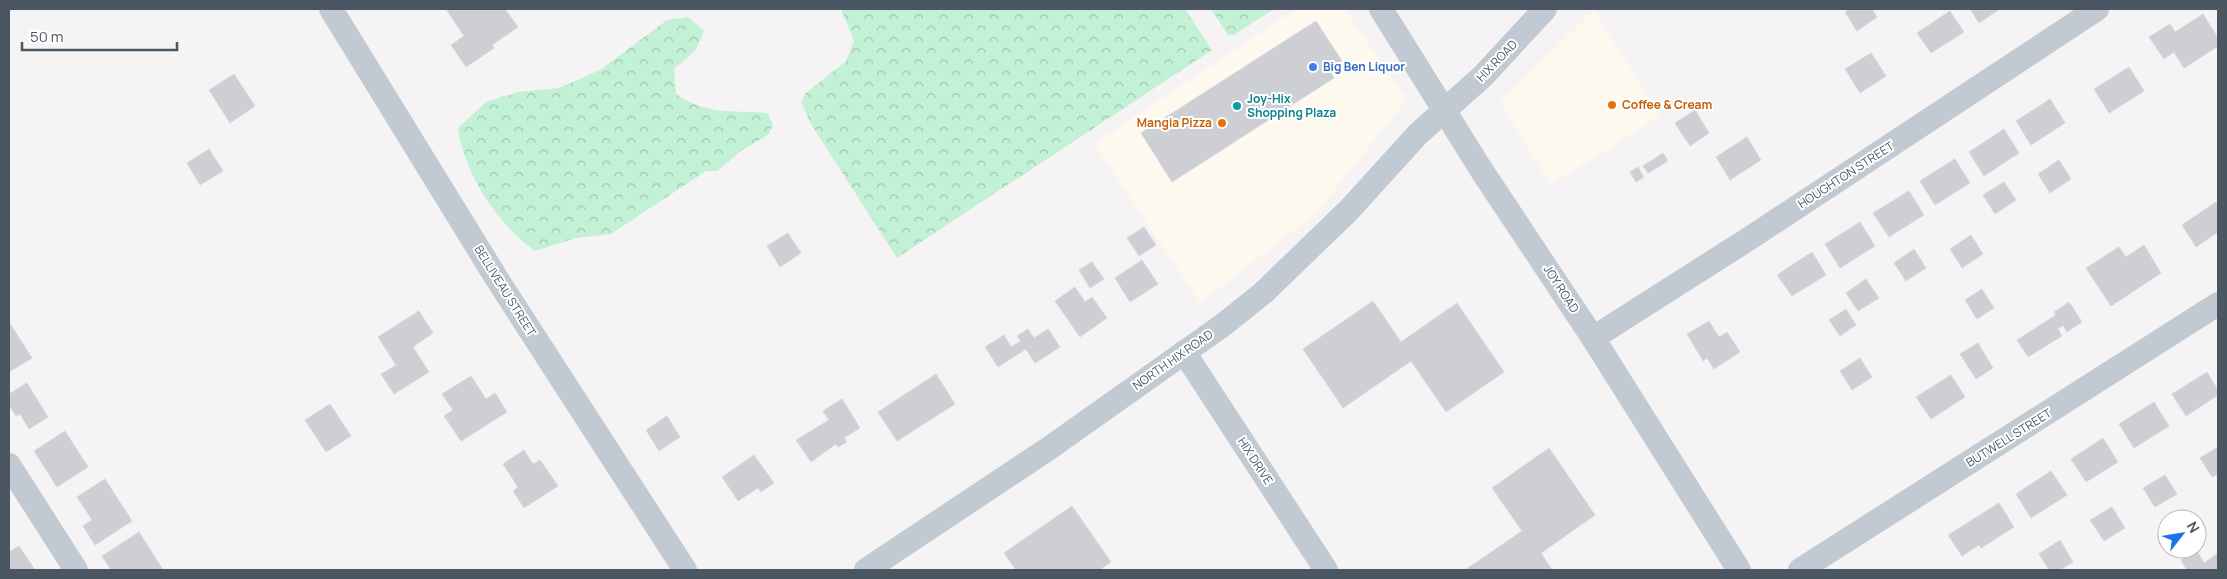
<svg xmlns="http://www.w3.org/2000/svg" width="2227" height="579" font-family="Manrope,sans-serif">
	<defs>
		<pattern id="forest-crowns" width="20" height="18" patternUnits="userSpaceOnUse" patternTransform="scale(1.25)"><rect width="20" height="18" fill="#c3f1d5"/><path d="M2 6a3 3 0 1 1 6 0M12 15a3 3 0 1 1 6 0" fill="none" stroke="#a0c6b0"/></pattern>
	</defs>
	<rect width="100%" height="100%" fill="#f5f3f3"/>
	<path fill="#fdf9ef" d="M 1296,9 L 1344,9 L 1407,99 L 1316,213 L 1200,303 L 1094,144 Z
		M 1594,10 L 1660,116 L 1551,185 L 1500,102 Z"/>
	<path fill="url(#forest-crowns)" d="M 841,9 L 1185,9 L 1212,50 L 897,258 L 811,124 L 801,102 L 806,93 L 846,61 L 854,41 Z
		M 1211,9 L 1274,9 L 1234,35 L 1228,35 Z
		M 688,17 L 704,31 L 695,51 L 674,69 L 676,94 C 709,116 731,110 768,113 L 773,125 L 768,135 L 741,151 L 717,171 L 706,171 L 611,234 L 576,238 L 535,251 C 498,225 464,173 458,128 L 486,102 L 518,92 L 559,88 L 600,70 L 667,20 Z"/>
	<path fill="#cdcfd5" stroke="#d7d9de" d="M 446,9 L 505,9 L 518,27 L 492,45 L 494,48 L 466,67 L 451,45 L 464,36 Z
		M 1849,9 L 1872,9 L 1877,17 L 1857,31 L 1845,12 Z
		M 1970,9 L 2000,9 L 1979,23 Z
		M 1950,11 L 1964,32 L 1931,53 L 1917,33 Z
		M 2203,14 L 2218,38 L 2218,46 L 2184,68 L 2174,52 L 2164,59 L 2149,37 L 2170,24 L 2175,32 Z
		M 1316,21 L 1342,61 L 1329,70 L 1334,78 L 1172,182 L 1141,133 Z
		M 1871,53 L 1886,76 L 1860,93 L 1845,69 Z
		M 2129,67 L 2144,91 L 2109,113 L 2094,89 Z
		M 234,74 L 255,106 L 230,123 L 209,90 Z
		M 2050,99 L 2065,123 L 2031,145 L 2016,121 Z
		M 1695,110 L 1709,133 L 1690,146 L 1675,123 Z
		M 2004,129 L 2019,153 L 1984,176 L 1969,152 Z
		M 1747,137 L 1761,160 L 1730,180 L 1716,157 Z
		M 209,149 L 223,171 L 200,185 L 187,163 Z
		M 1663,153 L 1668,161 L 1648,173 L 1643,166 Z
		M 1955,159 L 1970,183 L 1935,205 L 1920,181 Z
		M 2059,160 L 2071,179 L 2050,193 L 2038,174 Z
		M 1638,167 L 1644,177 L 1636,182 L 1630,172 Z
		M 2004,182 L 2016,200 L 1995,214 L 1983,195 Z
		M 1909,191 L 1924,215 L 1889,237 L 1873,213 Z
		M 2216,202 L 2218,206 L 2218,232 L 2196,247 L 2182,225 Z
		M 1860,222 L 1875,246 L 1840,268 L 1825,244 Z
		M 1144,227 L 1156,245 L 1139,256 L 1127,238 Z
		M 788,233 L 801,253 L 780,267 L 767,246 Z
		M 1971,235 L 1983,254 L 1962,268 L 1950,249 Z
		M 2144,245 L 2161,273 L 2111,306 L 2086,268 L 2119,247 L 2126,257 Z
		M 1914,249 L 1926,268 L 1906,281 L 1894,263 Z
		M 1812,252 L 1826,275 L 1792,296 L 1777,275 Z
		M 1142,260 L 1158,284 L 1130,302 L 1115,278 Z
		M 1092,262 L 1104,279 L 1090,288 L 1079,270 Z
		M 1866,279 L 1879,298 L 1858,311 L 1846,293 Z
		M 1075,287 L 1085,302 L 1092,297 L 1107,318 L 1080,337 L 1055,301 Z
		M 1982,289 L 1994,308 L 1977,319 L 1965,300 Z
		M 1373,301 L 1401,342 L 1457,303 L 1504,372 L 1446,412 L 1411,361 L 1343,408 L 1303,349 Z
		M 2069,302 L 2082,322 L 2067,332 L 2063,325 L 2058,329 L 2062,336 L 2028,357 L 2017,340 L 2056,315 L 2054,312 Z
		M 1846,309 L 1856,325 L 1840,336 L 1829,320 Z
		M 419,311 L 433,333 L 413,347 L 429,372 L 394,394 L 381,374 L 396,365 L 378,337 Z
		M 1709,321 L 1719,337 L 1727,332 L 1740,352 L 1714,369 L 1707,358 L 1703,361 L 1687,334 Z
		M 9,322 L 32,358 L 9,372 Z
		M 1028,329 L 1034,338 L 1048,329 L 1060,347 L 1035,363 L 1026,349 L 998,367 L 985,347 L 1004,335 L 1011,347 L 1021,341 L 1017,336 Z
		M 1978,343 L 1993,368 L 1976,379 L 1960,354 Z
		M 1860,358 L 1872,377 L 1852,390 L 1840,371 Z
		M 2207,372 L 2218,390 L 2218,395 L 2186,416 L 2172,394 Z
		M 936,374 L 955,404 L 897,441 L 878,412 Z
		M 1951,375 L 1965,397 L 1931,419 L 1916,397 Z
		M 471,376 L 486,399 L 495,393 L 507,412 L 461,441 L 444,416 L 453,410 L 442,394 Z
		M 27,383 L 48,417 L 29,429 L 20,414 L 16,416 L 9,405 L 9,394 Z
		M 842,399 L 860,428 L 844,438 L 847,442 L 838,447 L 836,444 L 811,462 L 796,440 L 829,420 L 823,411 Z
		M 2154,402 L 2169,426 L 2134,448 L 2119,424 Z
		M 330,404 L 351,436 L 326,452 L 305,420 Z
		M 667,416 L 680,437 L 659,451 L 646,430 Z
		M 65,431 L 88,467 L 57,487 L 34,451 Z
		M 2103,438 L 2118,462 L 2086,482 L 2071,459 Z
		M 2218,447 L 2218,474 L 2212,477 L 2200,458 Z
		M 1549,448 L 1595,515 L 1541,553 L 1552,570 L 1465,570 L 1522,531 L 1492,488 Z
		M 524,450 L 533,464 L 540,460 L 558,486 L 524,508 L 513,491 L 518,487 L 503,464 Z
		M 754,455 L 774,483 L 761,492 L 758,488 L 738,501 L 722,477 Z
		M 2051,471 L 2067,495 L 2031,518 L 2016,494 Z
		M 2165,475 L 2177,494 L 2155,507 L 2143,488 Z
		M 105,479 L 132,521 L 95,545 L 83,526 L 92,520 L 77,497 Z
		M 1999,503 L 2014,527 L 1981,548 L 1979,545 L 1962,556 L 1948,535 Z
		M 1072,506 L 1111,562 L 1099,570 L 1016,570 L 1004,553 Z
		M 2112,507 L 2125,528 L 2104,541 L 2090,520 Z
		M 139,532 L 163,570 L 111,570 L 102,556 Z
		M 2060,540 L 2073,562 L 2060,570 L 2049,570 L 2039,554 Z
		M 19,546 L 35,570 L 9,570 L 9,552 Z
		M 2196,549 L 2204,563 L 2218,553 L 2218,570 L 2187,570 L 2181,560 Z"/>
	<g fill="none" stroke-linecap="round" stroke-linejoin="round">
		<path stroke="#c1cad2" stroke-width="24" d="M 331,9 L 497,279 L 685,570
			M 1381,9 L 1482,171 L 1593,338 L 1739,570
			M 1593,338 L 1750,238 L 2097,9
			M 1184,352 L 1326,570
			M 9,465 L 76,570
			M 866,570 L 1048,449 L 1223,325 L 1263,293 L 1348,211 L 1418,134 L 1483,76 L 1545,9
			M 1800,570 L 2218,304"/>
	</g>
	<circle fill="#3f7fe0" stroke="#fff" stroke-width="2" cx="1313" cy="67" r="5"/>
	<g fill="#e8710a" stroke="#fff" stroke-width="2">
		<circle cx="1612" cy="105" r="5"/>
		<circle cx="1222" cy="123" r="5"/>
	</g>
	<circle fill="#0f9aa8" stroke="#fff" stroke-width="2" cx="1237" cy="106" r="5"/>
	<g text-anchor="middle" stroke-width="4" stroke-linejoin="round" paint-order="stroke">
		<g font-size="12" fill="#4a5661" stroke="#fff">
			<text transform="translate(1497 61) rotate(-46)" y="4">HIX ROAD</text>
			<text transform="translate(1846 175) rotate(-33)" y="4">HOUGHTON STREET</text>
			<text transform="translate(1561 289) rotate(57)" y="4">JOY ROAD</text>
			<text transform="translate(505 291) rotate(58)" y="4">BELLIVEAU STREET</text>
			<text transform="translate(1173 360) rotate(-35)" y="4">NORTH HIX ROAD</text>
			<text transform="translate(2009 438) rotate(-32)" y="4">BUTWELL STREET</text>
			<text transform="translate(1255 461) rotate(57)" y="4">HIX DRIVE</text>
		</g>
		<g font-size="12" font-weight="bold" fill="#366cbe" stroke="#fff" text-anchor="start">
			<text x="1323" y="71">Big Ben Liquor</text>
		</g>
		<g font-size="12" font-weight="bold" fill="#0d838f" stroke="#fff" text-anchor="start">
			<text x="1247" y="103">Joy-Hix<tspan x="1247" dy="14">Shopping Plaza</tspan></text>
		</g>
		<g font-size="12" font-weight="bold" fill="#c56008" stroke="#fff" text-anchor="start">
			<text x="1622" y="109">Coffee &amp; Cream</text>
			<text x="1212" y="127" text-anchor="end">Mangia Pizza</text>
		</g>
	</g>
	<rect width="2227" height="579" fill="none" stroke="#4a5661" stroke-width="20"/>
	<g transform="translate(2182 534) rotate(59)"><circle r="24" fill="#ffffff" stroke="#b7bbc0"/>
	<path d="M0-4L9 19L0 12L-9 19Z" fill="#1a73e8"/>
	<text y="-8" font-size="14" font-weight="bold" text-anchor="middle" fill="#4a5661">N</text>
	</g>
	<path d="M22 42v8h155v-8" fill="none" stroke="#4a5661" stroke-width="2.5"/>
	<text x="30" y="42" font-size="15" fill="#4a5661" stroke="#ffffff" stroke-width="4" paint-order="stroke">50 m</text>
</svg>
